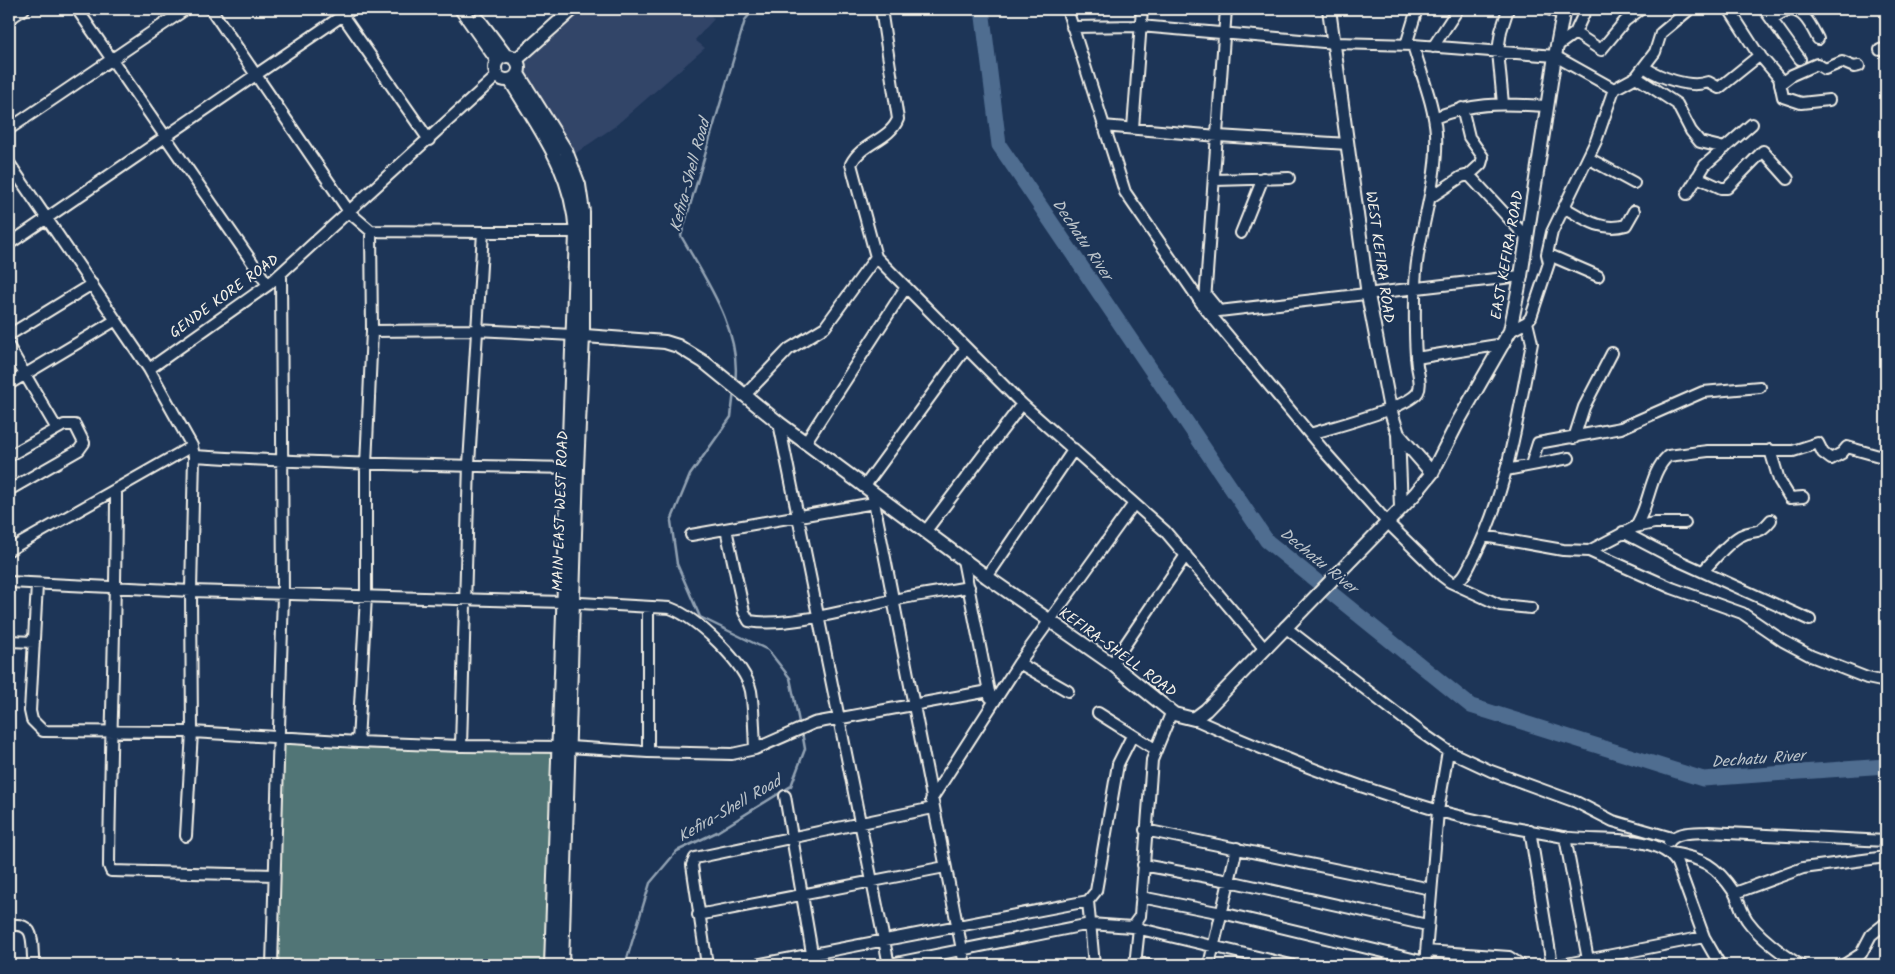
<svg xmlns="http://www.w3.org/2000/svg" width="1895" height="974" font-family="Kalam,sans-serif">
	<rect width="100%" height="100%" fill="#1d3557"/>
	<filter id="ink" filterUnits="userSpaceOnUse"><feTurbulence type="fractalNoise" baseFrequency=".02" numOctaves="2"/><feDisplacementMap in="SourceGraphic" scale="10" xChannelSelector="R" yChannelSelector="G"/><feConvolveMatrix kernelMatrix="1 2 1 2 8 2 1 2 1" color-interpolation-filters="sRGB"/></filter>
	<g filter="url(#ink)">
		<path fill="#314468" d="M 578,9 L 705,9 L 714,19 L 695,40 L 705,48 L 614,127 L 573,155 L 525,73 L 527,69 L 527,57 Z"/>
		<path fill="#517576" stroke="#a2b3af" d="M 278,737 L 557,747 L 551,965 L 272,965 Z"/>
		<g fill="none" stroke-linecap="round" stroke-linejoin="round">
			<path stroke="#92a2b3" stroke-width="2.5" d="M 735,383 C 742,331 706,280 681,236 L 745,20 L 754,9
				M 734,391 L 731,417 L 690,475 L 671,521 L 677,564 L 700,617 L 768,650 L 790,678 L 800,727
				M 625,965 L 650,883 L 677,851 L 717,832 L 791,786 L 805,749 L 802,732"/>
			<path stroke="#506d90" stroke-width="15" d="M 982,9 L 999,145 L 1267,541 L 1471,706 L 1703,779 L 1886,766"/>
			<defs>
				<path id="minor" d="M 77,9 L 268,285
					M 211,9 L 350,213 L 371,231 L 372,331 L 366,465 L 366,596 L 358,742
					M 338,9 L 429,140
					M 881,9 L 898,119 C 890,140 861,143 851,164 L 876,257 L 1022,404 L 1165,531 L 1264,648
					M 1067,9 L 1125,192 L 1204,307 L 1324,451 L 1388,523 L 1442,576 L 1450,582 L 1500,605 L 1531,608
					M 1548,9 L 1563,14
					M 1729,9 L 1756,51 L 1779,78 L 1783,97 L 1801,103 L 1829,100
					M 1764,9 L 1800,59
					M 9,19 L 24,9
					M 1772,19 C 1776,17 1781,12 1786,11 C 1803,6 1812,28 1818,39
					M 1072,27 L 1140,26 L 1335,43 L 1413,45 L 1555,56 L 1614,89
					M 1575,33 L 1601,50 L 1625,21 L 1641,9
					M 1406,45 L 1417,9
					M 1557,46 L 1575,33 L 1586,9
					M 1433,47 L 1458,9
					M 1880,50 L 1886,48
					M 1644,67 C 1659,77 1690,89 1708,82 L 1719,88 L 1760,55
					M 1636,77 L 1677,104 L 1691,131 L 1700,142 L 1725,148
					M 1780,84 L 1792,75 L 1817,64 L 1825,69 L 1842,62 L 1854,67 L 1859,66
					M 1503,104 L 1498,51 L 1501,31 L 1508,9
					M 1462,108 L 1469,137 L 1483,157 L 1481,164 L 1469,175
					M 1434,118 C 1476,101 1503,104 1547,106
					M 1103,126 L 1218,136 L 1348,144
					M 1133,128 L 1142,9
					M 9,129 L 186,9
					M 1588,158 L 1634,183
					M 9,163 L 149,369 L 192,446 L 194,456 L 191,591 L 9,582
					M 1697,177 L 1721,188 L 1727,188 L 1763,151 L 1788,179
					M 1215,180 L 1289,178
					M 1687,194 L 1705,165 L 1752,124
					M 1431,197 L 1461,177 L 1469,175 L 1527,238
					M 1565,208 C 1584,219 1602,232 1626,225 L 1634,211
					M 371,231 L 483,232
					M 1241,233 L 1263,178
					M 9,244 L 352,9
					M 1547,254 L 1598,276
					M 1206,295 L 1219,311 L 1521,276
					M 1205,301 L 1226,9
					M 372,331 L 476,330 L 572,335
					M 1510,331 L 1527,322 L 1531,317 L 1549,263 L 1547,254 L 1552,232 L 1596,141 L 1614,89 L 1636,77 L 1655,52 L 1661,33 L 1690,9
					M 9,335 L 92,284
					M 9,347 L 57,429 L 64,425 L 75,425 L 84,443 L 79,450 L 9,490
					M 1416,358 L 1504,344
					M 149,369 L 268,285 L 497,76
					M 9,384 L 116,320
					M 745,395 L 789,349 L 825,327 L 876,257
					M 779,423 L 889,965
					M 1310,434 C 1331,428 1408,408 1418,392 C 1422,385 1418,373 1417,366 C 1414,342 1415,318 1415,294 C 1414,239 1439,188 1436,133 C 1434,104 1421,74 1413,45
					M 1574,438 L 1584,407 L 1612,353
					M 805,443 L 906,287
					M 1770,450 L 1779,480 L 1790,498 L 1803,497
					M 9,456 L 57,429
					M 194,456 C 321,464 448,465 575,468
					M 1531,465 L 1538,443 L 1621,428 L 1703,392 L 1760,387
					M 1506,470 L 1569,458
					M 864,487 L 965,349
					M 116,491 C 116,616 110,741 109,866 L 111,871 L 274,875
					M 872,492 L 965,965
					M 1635,527 C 1650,506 1649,473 1668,456 L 1708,451 L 1793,451 L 1818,443 L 1823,453 L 1831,459 L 1842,453 L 1847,447 L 1879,456 L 1886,455
					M 726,529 L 744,612 L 749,621 C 786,628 852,609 889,601 C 915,595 942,592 969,587
					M 925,532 L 1022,404
					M 1623,532 L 1677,560 L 1810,620
					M 691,535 L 874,503
					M 1484,536 L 1563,550 L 1589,551 L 1635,527 L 1654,523 L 1685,523
					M 9,550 L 192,446
					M 1589,551 L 1672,588 L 1742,613 L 1783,641 L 1811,656 L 1867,678 L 1886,682
					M 963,560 L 990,697
					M 1703,571 C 1715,559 1726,544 1740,536 C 1755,528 1757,537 1771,520
					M 987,577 L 1074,449
					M 1455,583 C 1466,577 1469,565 1475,555 C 1508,489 1518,415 1532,343 L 1527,322
					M 37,585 L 30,711 L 32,720 L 43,731 L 192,732 L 358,742 L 461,746 L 569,747 L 648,752 L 732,754 L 755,749 L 814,723 L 989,691
					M 1285,627 L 1422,733 L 1448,751 L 1491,771 L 1576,802 L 1613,821 L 1672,838
					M 9,641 L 34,642
					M 1019,663 L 1068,691
					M 1112,664 L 1186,555
					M 1098,713 L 1155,749
					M 1194,719 C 1273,755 1353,786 1436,810 C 1476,822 1522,829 1563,837 C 1596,843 1657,831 1677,863 L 1704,937 L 1720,965
					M 461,746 L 469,464 L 483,232 L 582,232
					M 648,752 L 648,607
					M 785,796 L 814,965
					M 931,800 L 1019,663 L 1133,505
					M 1145,830 L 1431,889
					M 1530,830 L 1552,965
					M 186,836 L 192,732 L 191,591 L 562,602 L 670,608 C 697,618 745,663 751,691 C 754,710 754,730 755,749
					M 1565,837 L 1589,965
					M 1669,842 C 1677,831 1696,833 1709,832 L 1886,841
					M 1671,853 C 1702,858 1716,865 1734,892 C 1739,901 1741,911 1747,920 C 1760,938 1781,953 1800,965
					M 1143,865 L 1229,881 L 1427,925
					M 1735,893 L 1803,868 L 1886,857
					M 1141,897 L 1222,913 L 1425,962
					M 1088,901 L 1094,965
					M 698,915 L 945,867
					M 9,925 C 39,922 30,945 34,965
					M 1132,927 L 1291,965
					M 1426,951 L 1509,957 L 1521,965
					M 1136,962 L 1148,965
					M 272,965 L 283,594 L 281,274
					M 707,965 L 692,865 L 695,858 L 933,808
					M 755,965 L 1088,901 L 1096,891 L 1118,764 L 1132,736
					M 886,965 L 1090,924 L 1132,927 L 1140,916 L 1152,760 L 1170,716 L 1174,714
					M 1135,965 L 1139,928
					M 1209,965 L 1237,848
					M 1425,965 L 1438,811 L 1448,751
					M 1561,965 L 1704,937
					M 1844,965 L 1861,954 L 1871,935 L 1886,923"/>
				<path id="major" d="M 461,9 L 497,60
					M 1329,9 L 1368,295 L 1390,409 L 1398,434 L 1401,507
					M 479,20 L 506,56
					M495 68a12 12 0 1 1 24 0a12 12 0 1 1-24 0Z
					M 516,60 L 573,9
					M 518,74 L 566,151 L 579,185 L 583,212 L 583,336 L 577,468 L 562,965
					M 510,80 C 541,132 572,170 576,233 L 551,965
					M 572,335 L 665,342 L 678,346 L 704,362 L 779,423 L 987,577 L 1112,664 L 1174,714 L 1194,719 L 1206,710 L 1415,494 L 1432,473 L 1459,420 L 1510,331 L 1521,276 L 1555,56 L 1564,9
					M 1398,434 L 1432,473"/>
			</defs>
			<use href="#minor" stroke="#f4f1e8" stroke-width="14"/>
			<use href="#major" stroke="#f4f1e8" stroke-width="16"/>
			<use href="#minor" stroke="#1d3557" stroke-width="10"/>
			<use href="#major" stroke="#1d3557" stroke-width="12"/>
		</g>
	</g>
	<g text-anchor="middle" stroke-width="4" stroke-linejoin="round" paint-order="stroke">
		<g font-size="15" fill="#f4f1e8" stroke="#1d3557">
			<text transform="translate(1507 255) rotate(-80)" y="5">EAST KEFIRA ROAD</text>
			<text transform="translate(1380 257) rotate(82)" y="5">WEST KEFIRA ROAD</text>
			<text transform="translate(224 296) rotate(-36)" y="5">GENDE KORE ROAD</text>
			<text transform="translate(560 511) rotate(-88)" y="5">MAIN EAST WEST ROAD</text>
			<text transform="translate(1118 652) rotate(36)" y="5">KEFIRA-SHELL ROAD</text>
		</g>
		<g font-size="16" font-style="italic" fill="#bbc3c9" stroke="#1d3557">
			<text transform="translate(689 175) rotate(-75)" y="6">Kefira-Shell Road</text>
			<text transform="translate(1083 239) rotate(56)" y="6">Dechatu River</text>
			<text transform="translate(1319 560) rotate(39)" y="6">Dechatu River</text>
			<text transform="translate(1758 758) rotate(-4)" y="6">Dechatu River</text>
			<text transform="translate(729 808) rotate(-30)" y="6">Kefira-Shell Road</text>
		</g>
	</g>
	<rect width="1895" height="974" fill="none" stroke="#1d3557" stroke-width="30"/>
	<rect x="15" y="15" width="1865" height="944" fill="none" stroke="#f4f1e8" stroke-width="2" filter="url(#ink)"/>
</svg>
